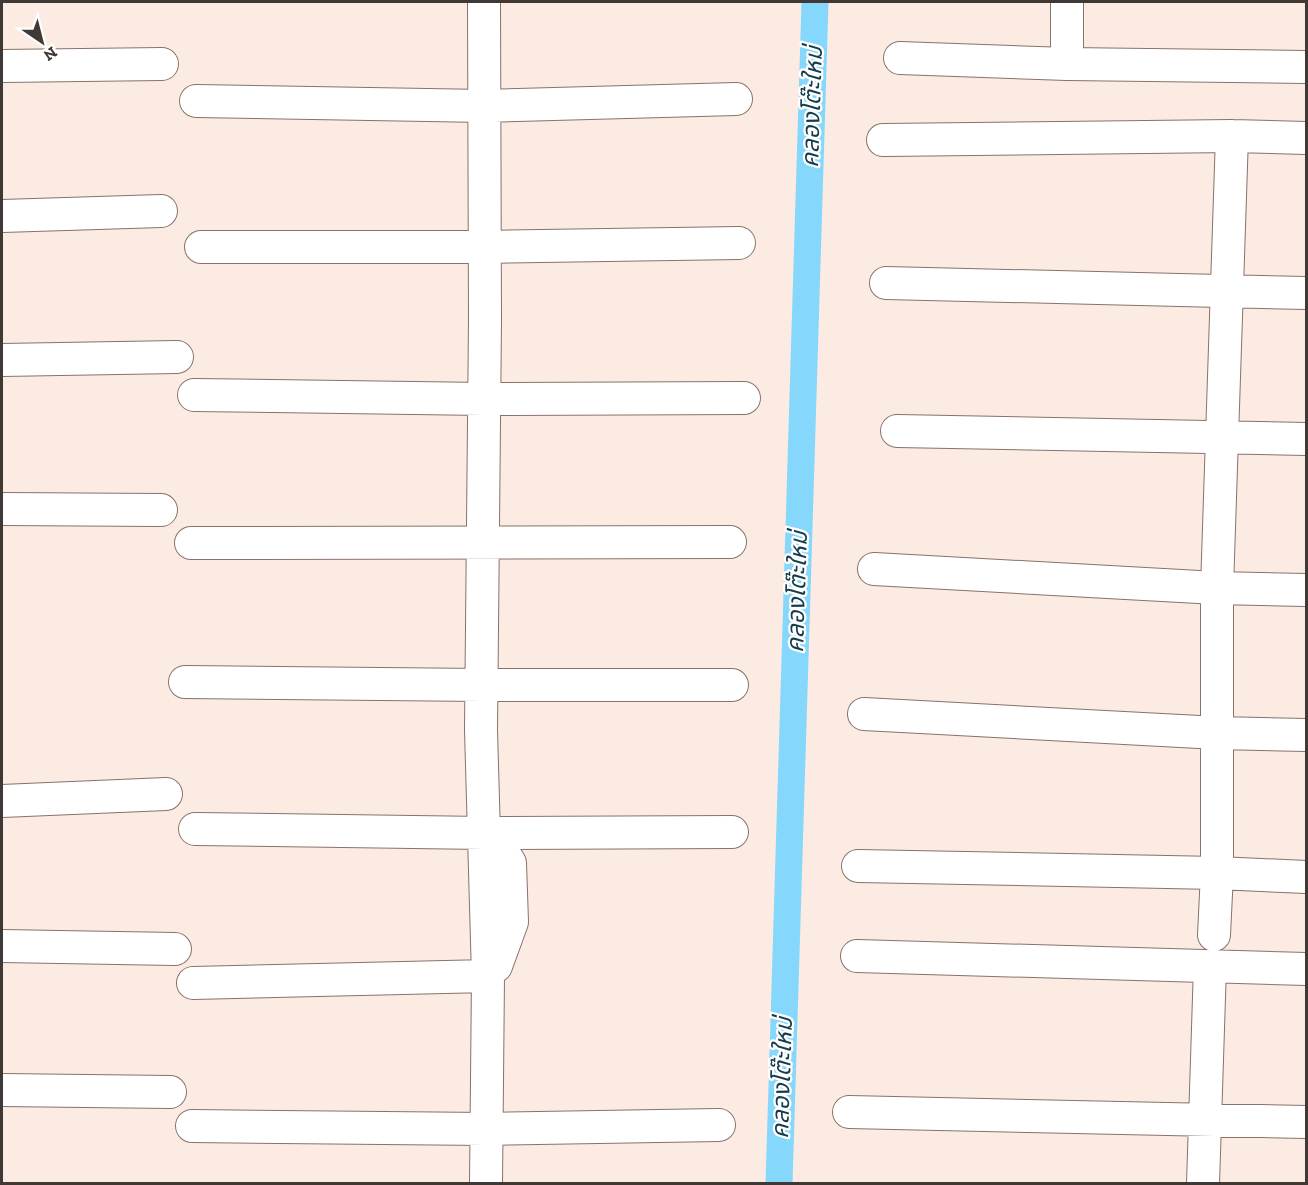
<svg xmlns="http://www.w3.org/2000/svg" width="1308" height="1185" font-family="'Zilla Slab','Noto Sans Thai',serif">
	<rect width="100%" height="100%" fill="#fcebe3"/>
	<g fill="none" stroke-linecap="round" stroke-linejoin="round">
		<path stroke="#85d8fb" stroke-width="27" d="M 779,1184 L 815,2"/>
		<defs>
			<path id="minor" d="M 484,2 L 485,320 L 481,730 L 488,976 L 486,1184
				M 1067,2 L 1067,64
				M 900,58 L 1067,64 L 1306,67
				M 2,66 L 162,64
				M 196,101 L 485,106 L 736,99
				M 883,140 L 1232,136 L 1306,138
				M 2,216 L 161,211
				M 201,247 L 484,247 L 739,243
				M 886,283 L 1306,293
				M 2,360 L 177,357
				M 194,395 L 484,399 L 744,398
				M 897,431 L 1306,439
				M 2,509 L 161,510
				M 191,543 L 730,542
				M 874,569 L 1217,588 L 1306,590
				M 185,682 L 482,685 L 732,685
				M 864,714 L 1218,733 L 1306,735
				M 2,801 L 166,794
				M 195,829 L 484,833 L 732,832
				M 484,846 L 501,849 L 510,863 L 512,922 L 496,966 L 490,967
				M 858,866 L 1217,873 L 1306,877
				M 1214,935 L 1217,873 L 1217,588 L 1232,136
				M 2,946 L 175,949
				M 857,956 L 1306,969
				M 193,983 L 488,976
				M 2,1090 L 170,1092
				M 849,1112 L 1306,1122
				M 192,1126 L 486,1129 L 719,1125
				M 1203,1184 L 1210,966"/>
		</defs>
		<use href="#minor" stroke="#86736a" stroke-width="34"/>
		<use href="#minor" stroke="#fff" stroke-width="32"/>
	</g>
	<g text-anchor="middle" stroke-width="4.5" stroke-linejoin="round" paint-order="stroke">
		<g font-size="24" font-style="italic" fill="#163c4b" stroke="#fff">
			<text transform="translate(812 107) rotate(-88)" y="8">คลองโต๊ะใหม่</text>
			<text transform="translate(797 592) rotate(-88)" y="8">คลองโต๊ะใหม่</text>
			<text transform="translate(782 1078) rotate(-88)" y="8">คลองโต๊ะใหม่</text>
		</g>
	</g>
	<rect width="1308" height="1185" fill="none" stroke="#403834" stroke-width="6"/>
	<g transform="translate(42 42) rotate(145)" stroke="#ffffff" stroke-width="4.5" paint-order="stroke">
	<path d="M0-4.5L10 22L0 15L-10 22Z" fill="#403834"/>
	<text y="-9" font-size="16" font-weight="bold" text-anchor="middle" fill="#403834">N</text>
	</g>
</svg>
